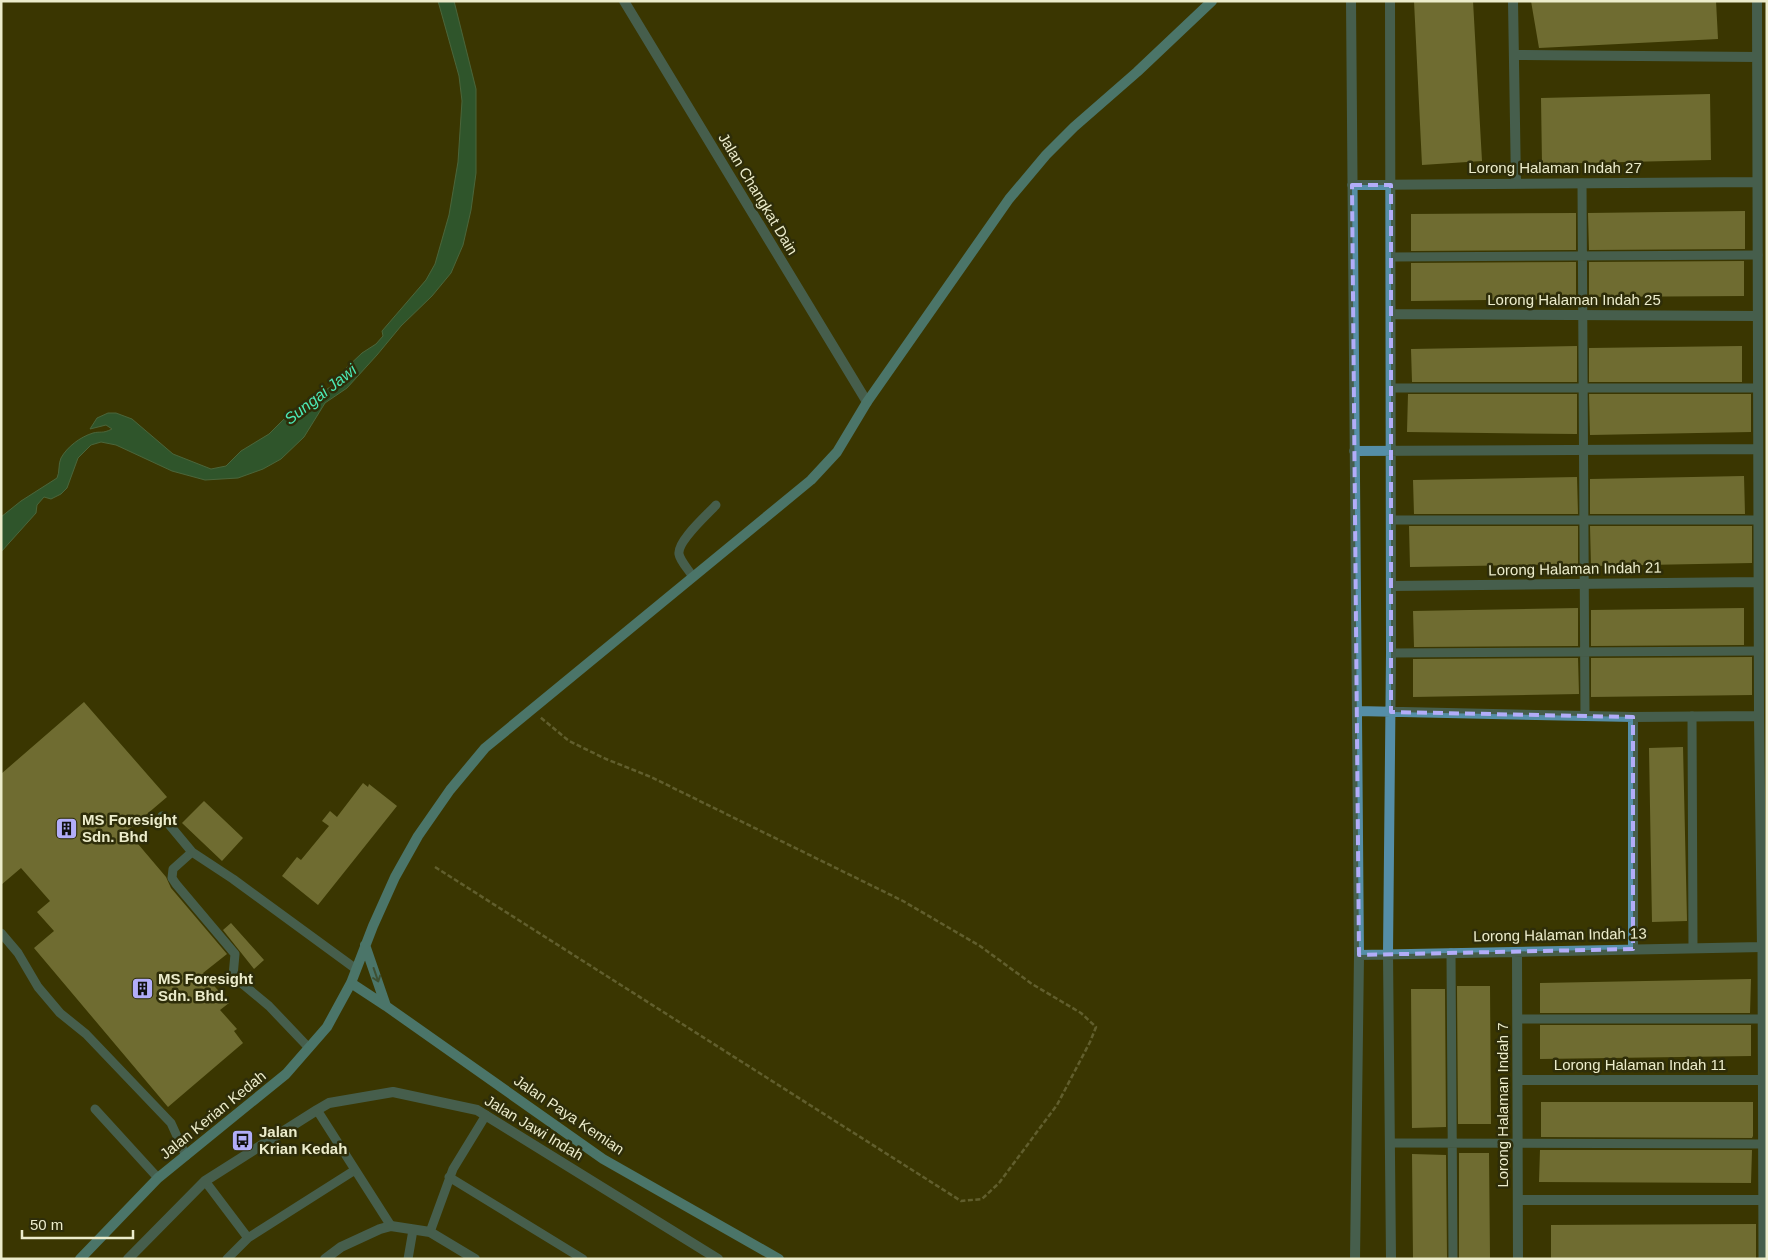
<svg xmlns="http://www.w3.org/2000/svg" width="1768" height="1260" font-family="Helvetica,sans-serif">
	<rect width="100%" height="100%" fill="#3a3701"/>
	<path fill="#237b5e" stroke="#5f9d7f" d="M 438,1 L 454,1 L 476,89 L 476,173 L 471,210 L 463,245 L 451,273 L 432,296 L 401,326 L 377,355 L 347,388 L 325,403 L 304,437 L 281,459 L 263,469 L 238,478 L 205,480 L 172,471 L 116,445 L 101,442 L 91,445 L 78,458 L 67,488 L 61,494 L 51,499 L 44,497 L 37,505 L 36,513 L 1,552 L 1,517 L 21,501 L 57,478 C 60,472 58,464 61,458 C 67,447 80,437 93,433 C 101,431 102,434 112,429 L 106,425 L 90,429 L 97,418 L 108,413 L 116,413 L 132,419 L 173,454 L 211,469 L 226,466 L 241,451 L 269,434 L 284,419 L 296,413 L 310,401 L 333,385 L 342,372 L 362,353 L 376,344 L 383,336 L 382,331 L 426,280 L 435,264 L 449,215 L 458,162 L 462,101 L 459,76 Z"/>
	<path fill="#afad6b" d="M 1414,1 L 1473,1 L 1482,161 L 1422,165 Z
		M 1531,1 L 1716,1 L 1718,39 L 1539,48 Z
		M 1710,94 L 1711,160 L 1542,164 L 1541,98 Z
		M 1745,211 L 1745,249 L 1589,250 L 1588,213 Z
		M 1576,213 L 1576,250 L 1411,251 L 1411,214 Z
		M 1744,261 L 1744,296 L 1589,297 L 1589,262 Z
		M 1576,262 L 1576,299 L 1411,301 L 1411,263 Z
		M 1577,346 L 1577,382 L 1412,382 L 1411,349 Z
		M 1742,346 L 1742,382 L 1589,382 L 1589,348 Z
		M 1408,394 L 1577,394 L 1577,434 L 1407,432 Z
		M 1589,394 L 1751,394 L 1751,432 L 1590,435 Z
		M 1744,476 L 1745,514 L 1590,514 L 1590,479 Z
		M 1577,477 L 1578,514 L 1414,514 L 1413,480 Z
		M 1409,526 L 1578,526 L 1578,564 L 1410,567 Z
		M 1590,526 L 1752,526 L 1752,563 L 1591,566 Z
		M 1578,608 L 1578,646 L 1414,647 L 1413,611 Z
		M 1744,608 L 1744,645 L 1591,646 L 1591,610 Z
		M 1752,657 L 1752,695 L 1591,697 L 1591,658 Z
		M 1578,658 L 1579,694 L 1413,697 L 1413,659 Z
		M 84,702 L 167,797 L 127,831 L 166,877 L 171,888 L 227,954 L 203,973 L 229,1003 L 220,1010 L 237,1029 L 234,1031 L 243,1043 L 168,1107 L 34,948 L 54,931 L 37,912 L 50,901 L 21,868 L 1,885 L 1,774 Z
		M 1683,747 L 1687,921 L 1652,922 L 1649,748 Z
		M 363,783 L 368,787 L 369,784 L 397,806 L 318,905 L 282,876 L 297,857 L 301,860 L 329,826 L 322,821 L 330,811 L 337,817 Z
		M 204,801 L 243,838 L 222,861 L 182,823 Z
		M 231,923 L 264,960 L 254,969 L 223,930 Z
		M 1751,979 L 1750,1013 L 1540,1013 L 1540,983 Z
		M 1457,986 L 1490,986 L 1491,1124 L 1458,1124 Z
		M 1411,989 L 1445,989 L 1446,1127 L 1412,1128 Z
		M 1540,1025 L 1751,1025 L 1751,1056 L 1540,1059 Z
		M 1541,1102 L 1753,1102 L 1753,1136 L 1752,1138 L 1541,1137 Z
		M 1540,1150 L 1752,1150 L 1751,1183 L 1539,1182 Z
		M 1459,1153 L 1489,1153 L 1490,1259 L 1459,1259 Z
		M 1412,1154 L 1446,1155 L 1447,1259 L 1413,1259 Z
		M 1756,1224 L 1756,1259 L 1551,1259 L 1551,1225 Z"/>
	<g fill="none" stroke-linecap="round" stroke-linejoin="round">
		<path stroke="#908f63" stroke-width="2.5" stroke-dasharray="5 2.5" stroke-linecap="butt" d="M 435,867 L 961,1201 L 982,1199 L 999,1183 L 1057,1105 L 1090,1042 L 1096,1027 L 1081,1013 L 1032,984 L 980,946 L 903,901 L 651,777 L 606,759 L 569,741 L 540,717"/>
		<path stroke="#558ea7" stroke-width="9" d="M 1582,183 L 1585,716
			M 1391,257 L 1758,255
			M 1391,388 L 1758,388
			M 1391,520 L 1758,520
			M 693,577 C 689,570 680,561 679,554 C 677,541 707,515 716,505
			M 1391,653 L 1759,651
			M 1692,716 L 1693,948
			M 162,816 L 192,852 L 233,879 L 356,969
			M 192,852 L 173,869 L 172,878 L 176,884 L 235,954 L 233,976 L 269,1006 L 309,1048
			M 1,933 L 18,953 L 38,987 L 60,1013 L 86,1034 L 171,1123 L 186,1156
			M 1762,947 L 1763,1259
			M 1451,953 L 1453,1259
			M 1518,1019 L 1761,1019
			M 95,1109 L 158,1178
			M 317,1110 L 391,1226
			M 1390,1143 L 1762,1144
			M 449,1177 L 583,1259
			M 205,1181 L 248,1238
			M 430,1232 L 453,1169 L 486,1115
			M 227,1259 L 248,1238 L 355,1170
			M 408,1259 L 413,1230"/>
		<path stroke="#558ea7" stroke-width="10" d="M 1351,1 L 1359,955 L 1355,1259
			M 1390,1 L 1391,653 L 1388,954 L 1391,1259
			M 1513,1 L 1516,184
			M 1514,55 L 1757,57
			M 1352,185 L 1757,182
			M 1391,314 L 1758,316
			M 1354,451 L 1758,449
			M 1391,586 L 1758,582
			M 1357,711 L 1633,717 L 1759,716
			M 1633,949 L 1633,717
			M 1517,952 L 1518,1259
			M 1359,955 L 1762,947 L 1759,716 L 1757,1
			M 1518,1080 L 1761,1080
			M 1518,1200 L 1762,1200
			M 128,1259 L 205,1181 L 317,1110 L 329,1103 L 393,1092 L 477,1110 L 718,1259
			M 325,1259 L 341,1247 L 380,1229 L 391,1226 L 430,1232 L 475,1259"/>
		<path stroke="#558ea7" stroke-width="10" d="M 624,1 L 867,402"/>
		<path stroke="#5fc0e7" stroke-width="10" d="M 365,945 L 386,1006
			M 351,983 L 386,1006 L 603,1159 L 779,1259
			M 80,1259 L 158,1178 L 286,1074 L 327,1027 L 351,983 L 373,926 L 395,877 L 418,836 L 450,790 L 485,748 L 811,480 L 837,452 L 867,402 L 1009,199 L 1046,155 L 1074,127 L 1137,72 L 1212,1"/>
	</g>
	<defs><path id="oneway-shaft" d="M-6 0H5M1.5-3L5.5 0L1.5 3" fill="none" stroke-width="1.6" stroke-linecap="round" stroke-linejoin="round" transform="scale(1.25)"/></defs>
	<use stroke="#446f6d" href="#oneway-shaft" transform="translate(376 975) rotate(71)"/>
	<path d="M0 0H1768V1260H0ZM 1352,185 L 1391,185 L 1391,712 L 1633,717 L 1633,949 L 1359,955 Z" fill="#3a3701" fill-opacity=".55" fill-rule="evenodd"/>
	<path fill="none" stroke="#b2adf9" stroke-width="4" stroke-dasharray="10 6" stroke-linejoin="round" d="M 1352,185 L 1391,185 L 1391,712 L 1633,717 L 1633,949 L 1359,955 Z"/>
	<defs>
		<symbol id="building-square" viewBox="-11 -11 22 22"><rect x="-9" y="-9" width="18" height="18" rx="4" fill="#b2adf9" stroke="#2e2d09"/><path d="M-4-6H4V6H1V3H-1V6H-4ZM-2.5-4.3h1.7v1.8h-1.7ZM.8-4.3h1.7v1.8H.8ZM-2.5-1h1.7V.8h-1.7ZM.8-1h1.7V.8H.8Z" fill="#111"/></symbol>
		<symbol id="bus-square" viewBox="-11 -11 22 22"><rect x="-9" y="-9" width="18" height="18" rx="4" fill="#b2adf9" stroke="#2e2d09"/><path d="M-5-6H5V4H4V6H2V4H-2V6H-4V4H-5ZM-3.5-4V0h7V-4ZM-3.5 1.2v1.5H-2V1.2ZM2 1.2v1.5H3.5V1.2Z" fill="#111"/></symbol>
	</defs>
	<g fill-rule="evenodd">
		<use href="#building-square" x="54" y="816" width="25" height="25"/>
		<use href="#building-square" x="130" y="976" width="25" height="25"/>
		<use href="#bus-square" x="230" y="1128" width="25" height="25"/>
	</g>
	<g text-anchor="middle" stroke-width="5" stroke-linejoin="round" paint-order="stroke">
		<g font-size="15" fill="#ececcb" stroke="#2e2d09">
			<text x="1555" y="173">Lorong Halaman Indah 27</text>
			<text transform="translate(758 194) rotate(59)" y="5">Jalan Changkat Dain</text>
			<text x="1574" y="305">Lorong Halaman Indah 25</text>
			<text transform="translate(1575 569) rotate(-1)" y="5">Lorong Halaman Indah 21</text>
			<text transform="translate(1560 935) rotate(-1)" y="5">Lorong Halaman Indah 13</text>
			<text x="1640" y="1070">Lorong Halaman Indah 11</text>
			<text transform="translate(1503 1105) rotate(-90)" y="5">Lorong Halaman Indah 7</text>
			<text transform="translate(213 1115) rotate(-39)" y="5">Jalan Kerian Kedah</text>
			<text transform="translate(569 1115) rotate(34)" y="5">Jalan Paya Kemian</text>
			<text transform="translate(534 1128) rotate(31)" y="5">Jalan Jawi Indah</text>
		</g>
		<g font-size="15" font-weight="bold" fill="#ececcb" stroke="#2e2d09" text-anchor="start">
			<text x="82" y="825">MS Foresight<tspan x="82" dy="17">Sdn. Bhd</tspan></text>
			<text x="158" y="984">MS Foresight<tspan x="158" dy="17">Sdn. Bhd.</tspan></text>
			<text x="259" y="1137">Jalan<tspan x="259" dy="17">Krian Kedah</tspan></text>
		</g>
		<g font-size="16" font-style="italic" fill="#4ce9b6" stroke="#2e2d09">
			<text transform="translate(320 394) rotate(-38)" y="6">Sungai Jawi</text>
		</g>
	</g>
	<rect width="1768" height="1260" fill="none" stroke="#ececcb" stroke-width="5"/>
	<path d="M22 1230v8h111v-8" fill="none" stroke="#ececcb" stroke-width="2.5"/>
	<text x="30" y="1230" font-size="15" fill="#ececcb" stroke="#2e2d09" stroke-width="4" paint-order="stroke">50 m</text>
</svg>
